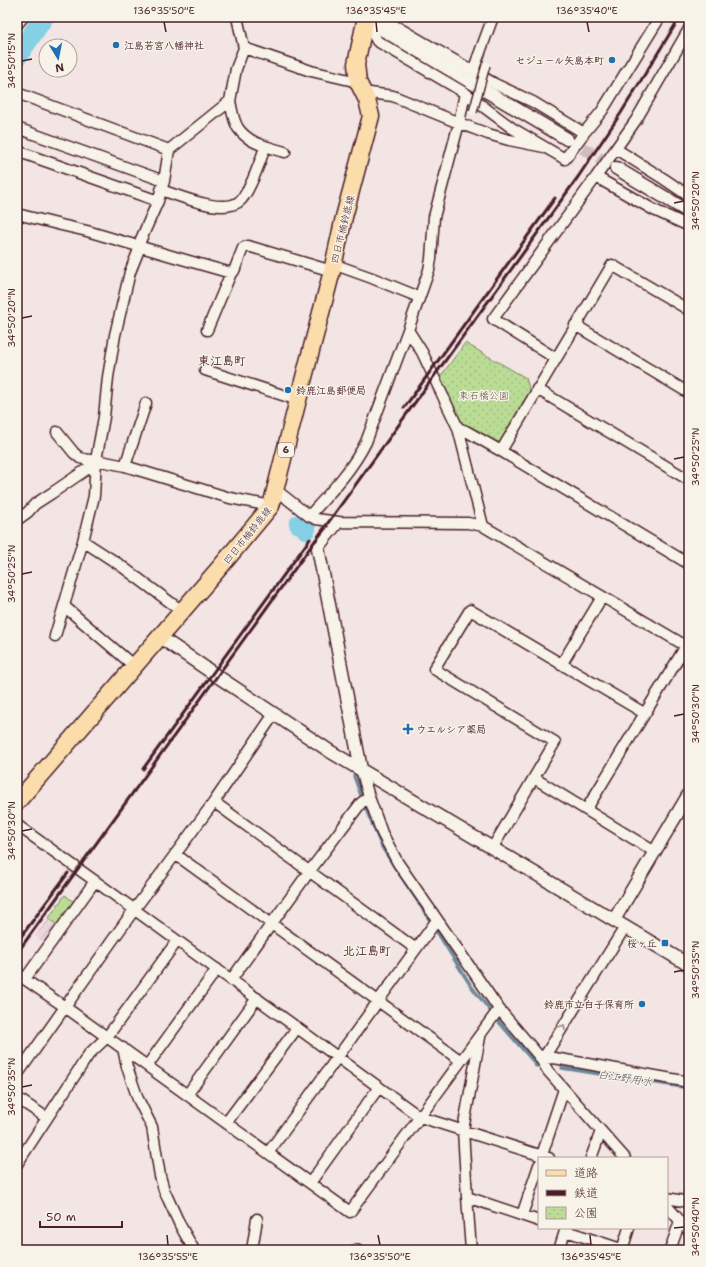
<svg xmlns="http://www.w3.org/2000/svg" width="706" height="1267" font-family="'Shantell Sans','Klee One',sans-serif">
	<defs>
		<pattern id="industrial-furrows" width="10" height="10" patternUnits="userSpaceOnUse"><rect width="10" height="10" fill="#ecd5dd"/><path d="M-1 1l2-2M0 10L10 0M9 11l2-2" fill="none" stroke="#ccb6be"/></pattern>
		<pattern id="grass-tufts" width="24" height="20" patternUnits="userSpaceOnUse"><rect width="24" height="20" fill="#badc95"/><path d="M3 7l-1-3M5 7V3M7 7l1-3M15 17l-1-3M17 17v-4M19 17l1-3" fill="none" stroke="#a1bc81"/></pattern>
		<pattern id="park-dots" width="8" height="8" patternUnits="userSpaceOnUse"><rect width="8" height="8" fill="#badc95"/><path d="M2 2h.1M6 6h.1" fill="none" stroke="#a1bc81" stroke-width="1.8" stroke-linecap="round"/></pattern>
	</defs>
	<rect width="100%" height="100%" fill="#f2e5e3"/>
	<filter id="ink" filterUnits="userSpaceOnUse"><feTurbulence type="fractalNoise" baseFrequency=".025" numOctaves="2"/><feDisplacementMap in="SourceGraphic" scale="8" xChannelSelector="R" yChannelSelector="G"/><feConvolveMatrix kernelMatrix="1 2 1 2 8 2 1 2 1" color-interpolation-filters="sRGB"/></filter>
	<g filter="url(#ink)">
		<path fill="url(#industrial-furrows)" d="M 48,919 L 58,925 L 45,943 L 35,936 Z"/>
		<path fill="url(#grass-tufts)" stroke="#827e60" d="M 65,895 L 75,903 L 58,925 L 48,919 Z"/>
		<path fill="url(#park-dots)" stroke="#827e60" d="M 465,343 L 526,378 L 530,392 L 501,442 L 495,443 L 457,420 L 438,380 Z"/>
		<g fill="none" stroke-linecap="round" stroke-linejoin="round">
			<path stroke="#6d899a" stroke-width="3.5" d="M 354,776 L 366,809 L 382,847 L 394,866 L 419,903 L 471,986 L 499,1022 L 534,1062 L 536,1066
				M 562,1068 L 689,1088"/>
			<path stroke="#85d0e4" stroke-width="20" d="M 17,57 L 44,17
				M 299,524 L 304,525 L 306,529"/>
			<path stroke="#d0bdbe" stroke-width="12" stroke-dasharray="12 6" stroke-linecap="butt" d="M 567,139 L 616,168"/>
			<defs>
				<path id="minor" d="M 244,48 L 311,71 L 358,82
					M 474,72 L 495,84 L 533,102 L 584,133 L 602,111 L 660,17
					M 362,92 L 393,96 L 459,123 L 488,134 L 509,140 L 544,147
					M 17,93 L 169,150
					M 465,93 L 512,128 L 565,159 L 584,133
					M 230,101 C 232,110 233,120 238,128 C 249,144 268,147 285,152
					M 17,128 L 164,181
					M 616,149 L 664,179 L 689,196
					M 17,151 L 158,201
					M 596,177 L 636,120 L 689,29
					M 161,190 C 180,196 225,216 241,200 C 250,190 261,159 265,147
					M 17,214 L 61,225 L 87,231 L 175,257 L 231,273 L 234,271 L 243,248 L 248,246 L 332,271
					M 138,246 L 158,201 L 164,181 L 169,150 L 230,101 L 236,69 L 244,48 L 237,17
					M 333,264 L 372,278 L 419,297
					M 575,325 L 689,393
					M 207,330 L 231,273
					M 408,330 L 422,352 L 458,428
					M 555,358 L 493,319 L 596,177 L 654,210 L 689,226
					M 205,370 L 298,400
					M 537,389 L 689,480
					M 57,432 L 74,453 L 80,458 L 89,460 L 96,460 L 125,466 L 230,498 L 271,506
					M 501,451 L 612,265 L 689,310
					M 125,466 L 146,403
					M 276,490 L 309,516 L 316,519 L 339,522 L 468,523 L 483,526 L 686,646
					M 309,516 C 330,493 352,470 366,442 L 408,330 L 429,270 L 431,259 L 434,217 L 459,123 L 465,93 L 377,41 L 365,19 L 385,20 L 473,71 L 493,17
					M 17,520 L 28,512 L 35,504 L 52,493 L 90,467 L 96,460
					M 483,526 L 458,428 L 466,431 L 501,451 L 689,564
					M 83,541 L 120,565 L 182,611
					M 318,548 L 339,522
					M 64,606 L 134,666
					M 55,636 L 83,541 L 94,496 L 96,460 L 104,417 L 108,377 L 115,335 L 130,272 L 140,247
					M 561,665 L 602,597
					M 274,714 L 214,802 L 134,910 L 65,1007 L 350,1212 L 499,1009
					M 361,769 L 369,797 L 382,833 L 398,863 L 499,1009 L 539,1056 L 548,1071 L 625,1158
					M 534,778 L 655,852
					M 214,802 L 416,949
					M 586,810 L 689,641
					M 17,825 L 95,881 L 420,1117 L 549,1158
					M 493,847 L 555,742 L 434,669 L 470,610 L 644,713
					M 175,854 L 461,1061
					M 17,974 L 65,1007 L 17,1075
					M 25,979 L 95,881
					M 231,980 L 309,872 L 361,803 L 369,797
					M 480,1037 L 463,1130 L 467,1197 L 539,1221
					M 123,1048 L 127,1067 L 138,1099 L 152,1127 L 160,1176 L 164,1190 L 180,1225 L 194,1250
					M 542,1059 L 548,1051 L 625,927
					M 542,1059 L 554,1058 L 689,1082
					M 147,1066 L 217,969
					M 187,1095 L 257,998
					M 17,1098 L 47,1118
					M 226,1123 L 297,1028
					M 268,1153 L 437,920
					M 541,1158 L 564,1089
					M 591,1158 L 601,1131
					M 17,1164 L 89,1054 L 107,1037 L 177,941
					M 310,1183 L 379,1087
					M 467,1197 L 471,1250
					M 667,1198 L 689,1202
					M 667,1206 L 689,1231
					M 522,1215 L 539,1165
					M 566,1231 L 624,1250
					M 252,1250 L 257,1219
					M 355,1250 L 357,1250
					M 559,1250 L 566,1228
					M 622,1250 L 629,1228
					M 670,1250 L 680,1221"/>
				<path id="tertiary" d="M 361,17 L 567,139
					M 17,23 L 22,17
					M 616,168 L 689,212
					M 318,548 L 361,769
					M 160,637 L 217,676 L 331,752 L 689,965
					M 614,920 L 689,794"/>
				<path id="primary" d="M 17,802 L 221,566 L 271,506 L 298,400 L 332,271 L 344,217 L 371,116 L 367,100 L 358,82 L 356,64 L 366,17"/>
			</defs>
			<use href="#minor" stroke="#4a1f2b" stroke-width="13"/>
			<use href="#tertiary" stroke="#4a1f2b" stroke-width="15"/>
			<use href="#primary" stroke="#4a1f2b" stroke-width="19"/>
			<use href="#minor" stroke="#f7f3e8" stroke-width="10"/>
			<use href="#tertiary" stroke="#f7f3e8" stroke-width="12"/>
			<use href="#primary" stroke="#faddab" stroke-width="16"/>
			<path stroke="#4a1f2b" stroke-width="3" d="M 404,408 L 555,198
				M 143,769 L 310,539
				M 17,942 L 68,873
				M 17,953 L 578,177 L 621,113 L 680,17"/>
			<defs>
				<path id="pedestrian-bridge" d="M 473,112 L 486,65"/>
			</defs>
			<use href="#pedestrian-bridge" stroke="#4a1f2b" stroke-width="10" stroke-linecap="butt"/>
			<use href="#pedestrian-bridge" stroke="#f7f3e8" stroke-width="7"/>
		</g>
		<defs><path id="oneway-chevron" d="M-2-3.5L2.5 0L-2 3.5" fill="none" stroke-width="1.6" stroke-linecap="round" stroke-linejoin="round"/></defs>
		<use stroke="#a0898a" href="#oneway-chevron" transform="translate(563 1027) rotate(-58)"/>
	</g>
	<path fill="none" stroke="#4a1f2b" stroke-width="1.5" d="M 164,22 L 166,32M 376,22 L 377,32M 587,22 L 589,32M 22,61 L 32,59M 674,203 L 684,201M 22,318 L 32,316M 674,459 L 684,457M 22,574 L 32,572M 674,716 L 684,714M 22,831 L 32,829M 674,972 L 684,970M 22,1087 L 32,1085M 674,1228 L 684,1227M 167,1235 L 168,1245M 378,1235 L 380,1245M 590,1235 L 591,1245"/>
	<g fill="#1f6fb2" stroke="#f7f3e8" stroke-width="1.5">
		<circle cx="116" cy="45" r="4"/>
		<circle cx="612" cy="60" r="4"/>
		<circle cx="288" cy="390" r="4"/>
		<path d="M406 723h4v4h4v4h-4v4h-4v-4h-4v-4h4z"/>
		<rect x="661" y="939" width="8" height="8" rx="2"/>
		<circle cx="642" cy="1004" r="4"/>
	</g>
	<g text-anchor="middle" stroke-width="3" stroke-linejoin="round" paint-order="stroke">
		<rect fill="#f7f3e8" stroke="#7e5f64" stroke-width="1" x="278" y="443" width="16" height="14" rx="3"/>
		<g font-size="9" font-weight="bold" fill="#4a1f2b">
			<text x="286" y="453">6</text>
		</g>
		<g font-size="10" font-weight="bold" fill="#4a1f2b" stroke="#f7f3e8" text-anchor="start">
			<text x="124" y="49">江島若宮八幡神社</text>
			<text x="604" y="64" text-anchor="end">セジュール矢島本町</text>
			<text x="296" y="394">鈴鹿江島郵便局</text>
			<text x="416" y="733">ウエルシア薬局</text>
			<text x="657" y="947" text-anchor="end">桜ヶ丘</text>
			<text x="634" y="1008" text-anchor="end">鈴鹿市立白子保育所</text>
		</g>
		<g font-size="10" fill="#4a1f2b" stroke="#f7f3e8">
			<text transform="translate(342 229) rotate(-76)" y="4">四日市楠鈴鹿線</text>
			<text transform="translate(247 535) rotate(-51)" y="4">四日市楠鈴鹿線</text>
		</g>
		<g font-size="10" fill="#664e46" stroke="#f7f3e8">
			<text x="484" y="399">東石橋公園</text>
		</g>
		<g font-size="11" font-style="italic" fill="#5c5462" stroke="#f7f3e8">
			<text transform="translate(625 1078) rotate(9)" y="4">白江野用水</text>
		</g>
		<g font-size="12" font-weight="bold" fill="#4a1f2b" stroke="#f7f3e8">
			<text x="222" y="365">東江島町</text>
			<text x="367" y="955">北江島町</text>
		</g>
	</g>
	<rect width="706" height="1267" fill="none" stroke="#f7f3e8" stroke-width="44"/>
	<rect x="538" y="1157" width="130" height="72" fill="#f7f3e8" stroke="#b29e9c"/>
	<rect x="546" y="1170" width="20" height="6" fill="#faddab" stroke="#b29e9c"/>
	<text x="574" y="1177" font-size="12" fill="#4a1f2b">道路</text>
	<rect x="546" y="1190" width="20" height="6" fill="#4a1f2b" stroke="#b29e9c"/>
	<text x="574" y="1197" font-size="12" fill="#4a1f2b">鉄道</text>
	<rect x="546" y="1207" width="20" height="12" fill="url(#park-dots)" stroke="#b29e9c"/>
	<text x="574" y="1217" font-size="12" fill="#4a1f2b">公園</text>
	<g transform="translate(58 58) rotate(170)"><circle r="19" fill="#f7f3e8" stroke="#b29e9c"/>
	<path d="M0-3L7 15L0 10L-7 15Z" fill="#1f6fb2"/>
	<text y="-6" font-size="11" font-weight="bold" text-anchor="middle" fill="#4a1f2b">N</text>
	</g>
	<path d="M40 1221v6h82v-6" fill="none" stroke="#4a1f2b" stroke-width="2"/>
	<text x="46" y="1221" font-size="12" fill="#4a1f2b" stroke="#f7f3e8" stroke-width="3" paint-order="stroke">50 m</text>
	<rect x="22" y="22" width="662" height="1223" fill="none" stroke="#4a1f2b" stroke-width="1.5"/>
	<g font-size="10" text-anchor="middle" fill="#4a1f2b">
		<text x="164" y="14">136°35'50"E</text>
		<text x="376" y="14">136°35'45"E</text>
		<text x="587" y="14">136°35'40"E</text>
		<text transform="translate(11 61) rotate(-90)" y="4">34°50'15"N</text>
		<text transform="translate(695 201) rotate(-90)" y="4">34°50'20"N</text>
		<text transform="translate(11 318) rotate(-90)" y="4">34°50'20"N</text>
		<text transform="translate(695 457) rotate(-90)" y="4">34°50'25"N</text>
		<text transform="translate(11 574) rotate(-90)" y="4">34°50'25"N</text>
		<text transform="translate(695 714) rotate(-90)" y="4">34°50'30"N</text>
		<text transform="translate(11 831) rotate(-90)" y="4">34°50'30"N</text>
		<text transform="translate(695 970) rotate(-90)" y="4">34°50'35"N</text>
		<text transform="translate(11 1087) rotate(-90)" y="4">34°50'35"N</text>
		<text transform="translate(695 1227) rotate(-90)" y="4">34°50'40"N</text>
		<text x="168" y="1260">136°35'55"E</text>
		<text x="380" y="1260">136°35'50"E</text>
		<text x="591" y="1260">136°35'45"E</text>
	</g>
</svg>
